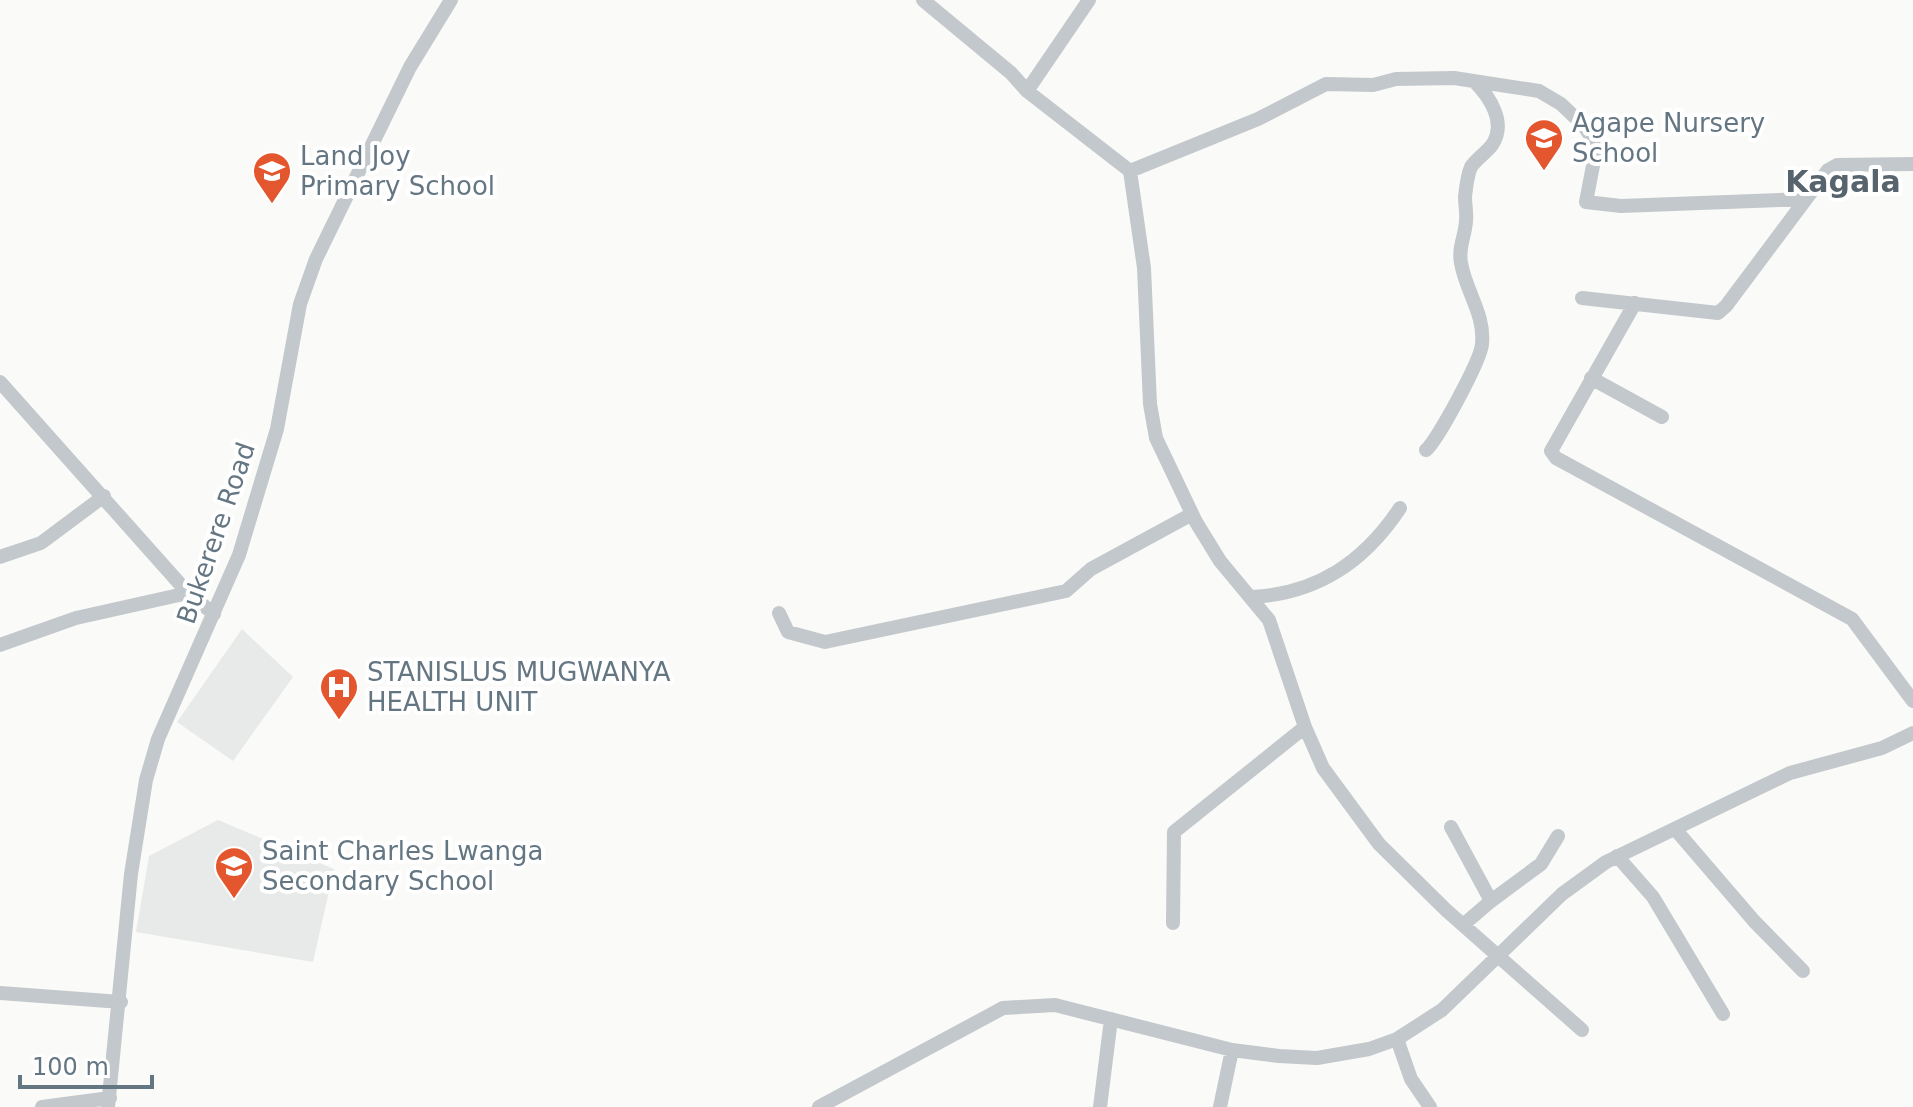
<svg xmlns="http://www.w3.org/2000/svg" width="1913" height="1107" font-family="'DejaVu Sans',sans-serif">
	<rect width="100%" height="100%" fill="#fafaf8"/>
	<path fill="#e8e9e9" d="M 242,629 L 293,677 L 233,761 L 177,722 Z
		M 218,820 L 334,869 L 313,962 L 136,932 L 149,856 Z"/>
	<g fill="none" stroke-linecap="round" stroke-linejoin="round">
		<path stroke="#c3c8cc" stroke-width="14" d="M 923,0 L 1011,73 L 1027,91 L 1130,171 L 1258,119 L 1326,84 L 1373,85 L 1396,79 L 1454,78 L 1539,91 L 1561,104 L 1584,126 L 1593,140 L 1595,155 L 1586,202 L 1621,206 L 1806,199 L 1828,170 L 1837,165 L 1913,164
			M 1027,91 L 1089,0
			M 1130,171 L 1144,268 L 1150,404 L 1156,438 L 1196,522 L 1220,561 L 1269,620 L 1305,727 L 1323,768 L 1379,844 L 1446,910 L 1582,1030
			M 1582,298 L 1718,313 L 1726,306 L 1806,199
			M 1635,303 L 1551,451 L 1556,458 L 1852,619 L 1913,701
			M 1591,378 L 1662,417
			M 0,382 L 188,593 L 214,614
			M 1426,450 C 1437,441 1481,360 1482,344 C 1485,314 1466,292 1461,263 C 1458,247 1465,237 1466,221 C 1467,213 1465,205 1465,197 C 1466,188 1467,176 1471,167 C 1476,159 1486,153 1492,145 C 1507,123 1490,97 1474,81
			M 0,557 L 41,543 L 104,496
			M 1251,597 C 1317,594 1364,562 1400,508
			M 779,613 L 788,632 L 825,642 L 1066,591 L 1091,569 L 1192,514
			M 0,645 L 76,618 L 188,593
			M 1451,827 L 1491,901 L 1463,925
			M 1675,829 L 1754,921 L 1803,971
			M 1617,856 L 1653,897 L 1723,1014
			M 1491,901 L 1541,864 L 1558,836
			M 1173,923 L 1174,832 L 1305,727
			M 0,993 L 121,1002
			M 1397,1039 L 1411,1079 L 1430,1107
			M 42,1107 L 110,1098
			M 108,1107 L 131,874 L 146,780 L 158,739 L 239,555 L 277,429 L 300,304 L 316,259 L 410,67 L 451,0
			M 819,1107 L 1003,1008 L 1055,1005 L 1232,1050 L 1279,1056 L 1317,1058 L 1369,1049 L 1397,1039 L 1442,1010 L 1562,894 L 1606,862 L 1790,773 L 1882,748 L 1913,733
			M 1100,1107 L 1111,1019
			M 1220,1107 L 1232,1050"/>
	</g>
	<defs>
		<symbol id="school-pin" viewBox="-11 -11 22 30"><path d="M0 17L-7.5 6A9.5 9.5 0 1 1 7.5 6Z" fill="#e4572e" stroke="#fff"/><path d="M0-5L7-2L0 1L-7-2ZM-4 1L0 2.5L4 1V4Q0 6-4 4Z" fill="#fff"/></symbol>
		<symbol id="hospital-pin" viewBox="-11 -11 22 30"><path d="M0 17L-7.5 6A9.5 9.5 0 1 1 7.5 6Z" fill="#e4572e" stroke="#fff"/><path d="M-5-5h3v3.5h4V-5h3V5h-3V1.5h-4V5h-3Z" fill="#fff"/></symbol>
	</defs>
	<g fill-rule="evenodd">
		<use href="#school-pin" x="1522" y="116" width="44" height="60"/>
		<use href="#school-pin" x="250" y="149" width="44" height="60"/>
		<use href="#hospital-pin" x="317" y="665" width="44" height="60"/>
		<use href="#school-pin" x="212" y="844" width="44" height="60"/>
	</g>
	<g text-anchor="middle" stroke-width="8" stroke-linejoin="round" paint-order="stroke">
		<g font-size="26" fill="#657683" stroke="#fff" text-anchor="start">
			<text x="1572" y="132">Agape Nursery<tspan x="1572" dy="30">School</tspan></text>
			<text x="300" y="165">Land Joy<tspan x="300" dy="30">Primary School</tspan></text>
			<text x="367" y="681">STANISLUS MUGWANYA<tspan x="367" dy="30">HEALTH UNIT</tspan></text>
			<text x="262" y="860">Saint Charles Lwanga<tspan x="262" dy="30">Secondary School</tspan></text>
		</g>
		<g font-size="26" fill="#657683" stroke="#fff">
			<text transform="translate(216 533) rotate(-71)" y="9">Bukerere Road</text>
		</g>
		<g font-size="30" font-weight="bold" fill="#57646e" stroke="#fff">
			<text x="1843" y="192">Kagala</text>
		</g>
	</g>
	<path d="M20 1075v12h132v-12" fill="none" stroke="#657683" stroke-width="4"/>
	<text x="32" y="1075" font-size="24" fill="#657683" stroke="#ffffff" stroke-width="6" paint-order="stroke">100 m</text>
</svg>
